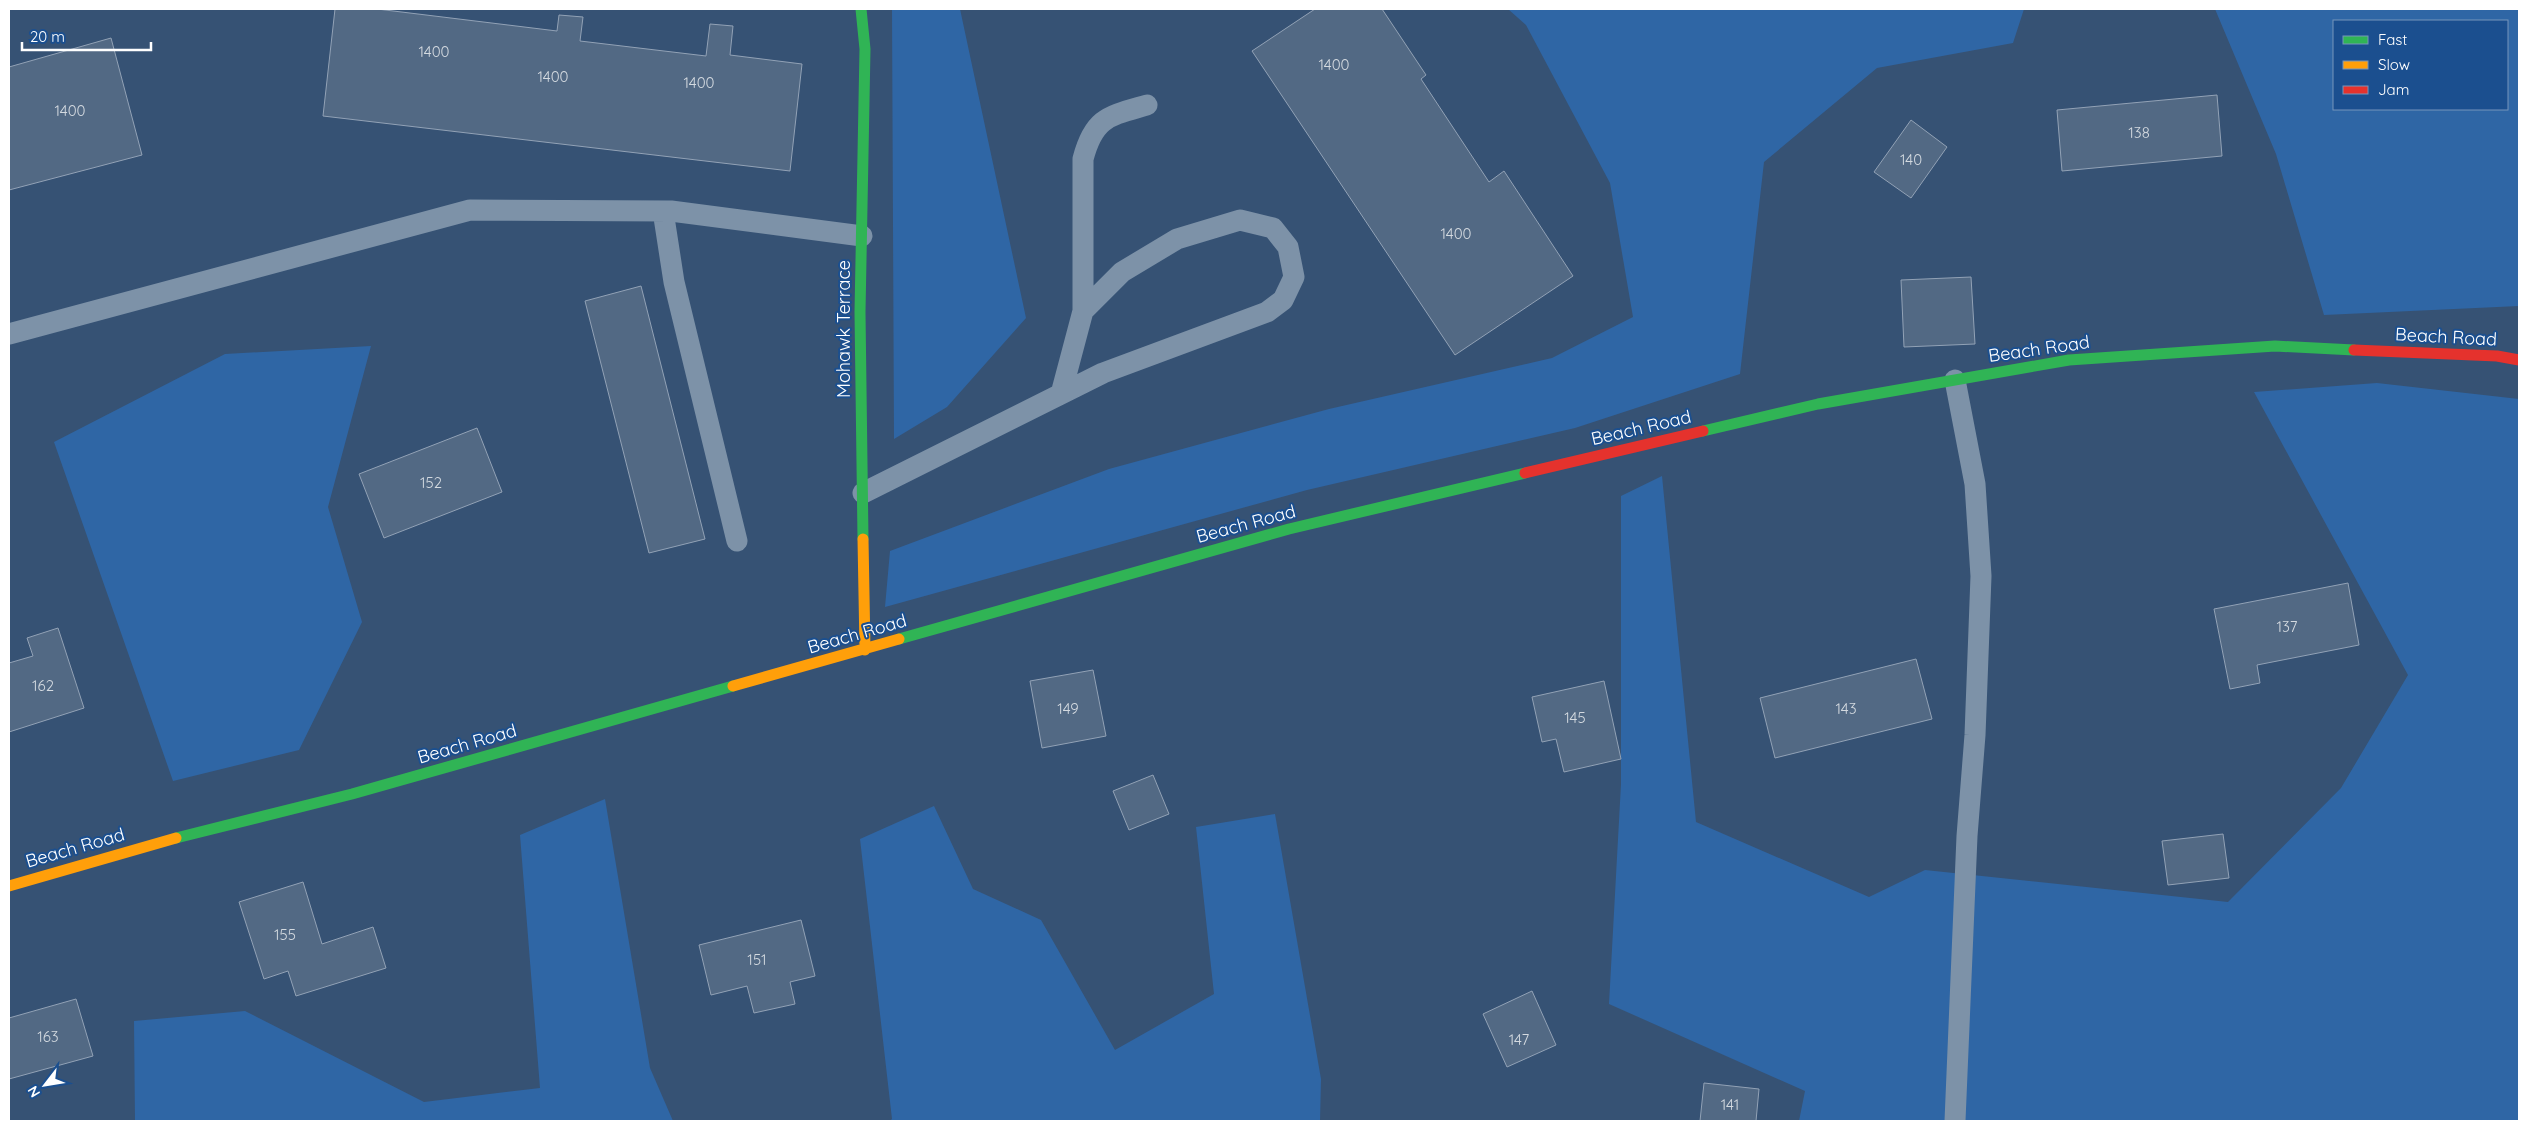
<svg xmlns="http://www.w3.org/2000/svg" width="2528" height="1130" font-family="Quicksand,sans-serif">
	<rect width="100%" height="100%" fill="#365274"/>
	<path fill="#2f66a5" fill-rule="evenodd" d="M 892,9 L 960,9 L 1026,318 L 947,407 L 894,439 Z
		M 1508,9 L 2024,9 L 2013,43 L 1877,68 L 1764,162 L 1740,374 L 1575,428 L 1307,490 L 885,607 L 890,551 L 1109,469 L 1329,409 L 1552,358 L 1633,317 L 1610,183 L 1526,25 Z
		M 2215,9 L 2519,9 L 2519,306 L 2324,315 L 2276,154 ZM 2334,21 L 2507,21 L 2507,109 L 2334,109 Z
		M 371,346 L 328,507 L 362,622 L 299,750 L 173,781 L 54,442 L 225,354 Z
		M 2377,383 L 2519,399 L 2519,1121 L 1799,1121 L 1805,1091 L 1609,1004 L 1621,784 L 1621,496 L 1662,476 L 1696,822 L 1869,897 L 1925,870 L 2228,902 L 2341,788 L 2408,675 L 2254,392 Z
		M 605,799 L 650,1068 L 673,1121 L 135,1121 L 134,1021 L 245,1011 L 424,1102 L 540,1088 L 520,835 Z
		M 934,806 L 973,889 L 1041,920 L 1115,1050 L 1214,994 L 1196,827 L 1275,814 L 1321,1079 L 1320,1121 L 890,1121 L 892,1119 L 860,839 Z"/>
	<path fill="#526984" stroke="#92a2b6" d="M 335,9 L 377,9 L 557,31 L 559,15 L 583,17 L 580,41 L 706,56 L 710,24 L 733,26 L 730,55 L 802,64 L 790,171 L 323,116 Z
		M 1315,9 L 1382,9 L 1426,75 L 1421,79 L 1489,182 L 1504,171 L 1573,276 L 1455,355 L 1252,51 Z
		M 111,38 L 142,155 L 9,190 L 9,67 Z
		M 2217,95 L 2222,156 L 2062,171 L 2057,110 Z
		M 1911,120 L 1947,147 L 1911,198 L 1874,172 Z
		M 1971,277 L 1975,344 L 1904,347 L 1901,280 Z
		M 641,286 L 705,539 L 649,553 L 585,301 Z
		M 477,428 L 502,492 L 384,538 L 359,474 Z
		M 2348,583 L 2359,645 L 2257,665 L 2260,683 L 2230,689 L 2214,609 Z
		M 58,628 L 84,708 L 9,732 L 9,663 L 33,656 L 27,638 Z
		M 1916,659 L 1932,719 L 1775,758 L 1760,698 Z
		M 1093,670 L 1106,736 L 1042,748 L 1030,681 Z
		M 1604,681 L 1621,759 L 1564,772 L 1556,739 L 1542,742 L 1532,697 Z
		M 1153,775 L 1169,814 L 1129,830 L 1113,791 Z
		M 2223,834 L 2229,878 L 2168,885 L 2162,841 Z
		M 303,882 L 322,944 L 373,927 L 386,968 L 296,996 L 288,971 L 264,979 L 239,902 Z
		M 801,920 L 815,976 L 790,982 L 795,1004 L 754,1013 L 747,986 L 711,995 L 699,945 Z
		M 1532,991 L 1556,1045 L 1507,1067 L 1483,1014 Z
		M 76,999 L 93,1056 L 9,1079 L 9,1018 Z
		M 1704,1083 L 1759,1089 L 1756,1121 L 1700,1121 Z"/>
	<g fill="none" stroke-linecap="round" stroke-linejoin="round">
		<path stroke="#7d92a8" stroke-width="21" d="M 663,211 L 674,282 L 737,541
			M 1083,311 L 1083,159 C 1094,117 1109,116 1147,105
			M 9,334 L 470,210 L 671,211 L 862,236
			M 863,493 L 1103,373 L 1267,312 L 1283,300 L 1294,277 L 1288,247 L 1273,228 L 1240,220 L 1177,239 L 1122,272 L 1083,311 L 1061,394
			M 1955,1121 L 1967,836 L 1975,735 L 1981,576 L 1975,484 L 1955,380"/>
		<path stroke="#30b455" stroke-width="11" d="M 861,9 L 865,49 L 860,312 L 863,539
			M 1703,431 L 1818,404 L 2069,360 L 2275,346 L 2354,350
			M 899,639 L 1289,529 L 1525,473
			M 176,838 L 352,794 L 733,686"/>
		<path stroke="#ff9f0a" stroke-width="11" d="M 863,539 L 865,650
			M 733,686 L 899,639
			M 9,886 L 176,838"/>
		<path stroke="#e5322d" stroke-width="11" d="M 2354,350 L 2497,356 L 2519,360
			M 1525,473 L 1703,431"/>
	</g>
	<g text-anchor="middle" stroke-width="4" stroke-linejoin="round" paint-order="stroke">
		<g font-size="15" fill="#d4dae0">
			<text x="434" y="57">1400</text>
			<text x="1334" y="70">1400</text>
			<text x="553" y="82">1400</text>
			<text x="699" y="88">1400</text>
			<text x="70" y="116">1400</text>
			<text x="2139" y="138">138</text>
			<text x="1911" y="165">140</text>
			<text x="1456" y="239">1400</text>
			<text x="431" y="488">152</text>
			<text x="2287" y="632">137</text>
			<text x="43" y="691">162</text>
			<text x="1068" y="714">149</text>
			<text x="1846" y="714">143</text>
			<text x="1575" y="723">145</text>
			<text x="285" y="940">155</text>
			<text x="757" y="965">151</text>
			<text x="48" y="1042">163</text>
			<text x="1519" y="1045">147</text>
			<text x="1730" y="1110">141</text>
		</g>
		<g font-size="18" fill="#fff" stroke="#1b4f8f">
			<text transform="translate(844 329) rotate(-90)" y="6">Mohawk Terrace</text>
			<text transform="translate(2446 337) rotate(3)" y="6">Beach Road</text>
			<text transform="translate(2039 349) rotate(-8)" y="6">Beach Road</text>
			<text transform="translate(1641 428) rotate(-13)" y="6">Beach Road</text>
			<text transform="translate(1246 524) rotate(-15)" y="6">Beach Road</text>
			<text transform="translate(857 634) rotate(-16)" y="6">Beach Road</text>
			<text transform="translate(467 744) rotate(-16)" y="6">Beach Road</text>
			<text transform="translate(75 848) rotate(-16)" y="6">Beach Road</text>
		</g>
	</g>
	<rect width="2528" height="1130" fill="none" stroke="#ffffff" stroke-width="20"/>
	<rect x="2333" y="20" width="175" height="90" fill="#1b4f8f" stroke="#7695bc"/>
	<rect x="2343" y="36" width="25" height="8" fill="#30b455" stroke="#7695bc"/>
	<text x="2378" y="45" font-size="15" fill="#ffffff">Fast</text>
	<rect x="2343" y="61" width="25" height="8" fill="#ff9f0a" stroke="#7695bc"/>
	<text x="2378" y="70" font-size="15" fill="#ffffff">Slow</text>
	<rect x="2343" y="86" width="25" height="8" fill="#e5322d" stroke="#7695bc"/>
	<text x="2378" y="95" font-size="15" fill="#ffffff">Jam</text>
	<g transform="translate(45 1085) rotate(239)" stroke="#1b4f8f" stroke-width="4" paint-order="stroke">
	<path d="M0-4L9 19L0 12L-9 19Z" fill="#ffffff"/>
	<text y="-8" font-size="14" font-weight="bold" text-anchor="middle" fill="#ffffff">N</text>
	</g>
	<path d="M22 42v8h129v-8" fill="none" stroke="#ffffff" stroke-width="2.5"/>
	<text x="30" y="42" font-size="15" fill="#ffffff" stroke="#1b4f8f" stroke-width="4" paint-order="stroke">20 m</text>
</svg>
